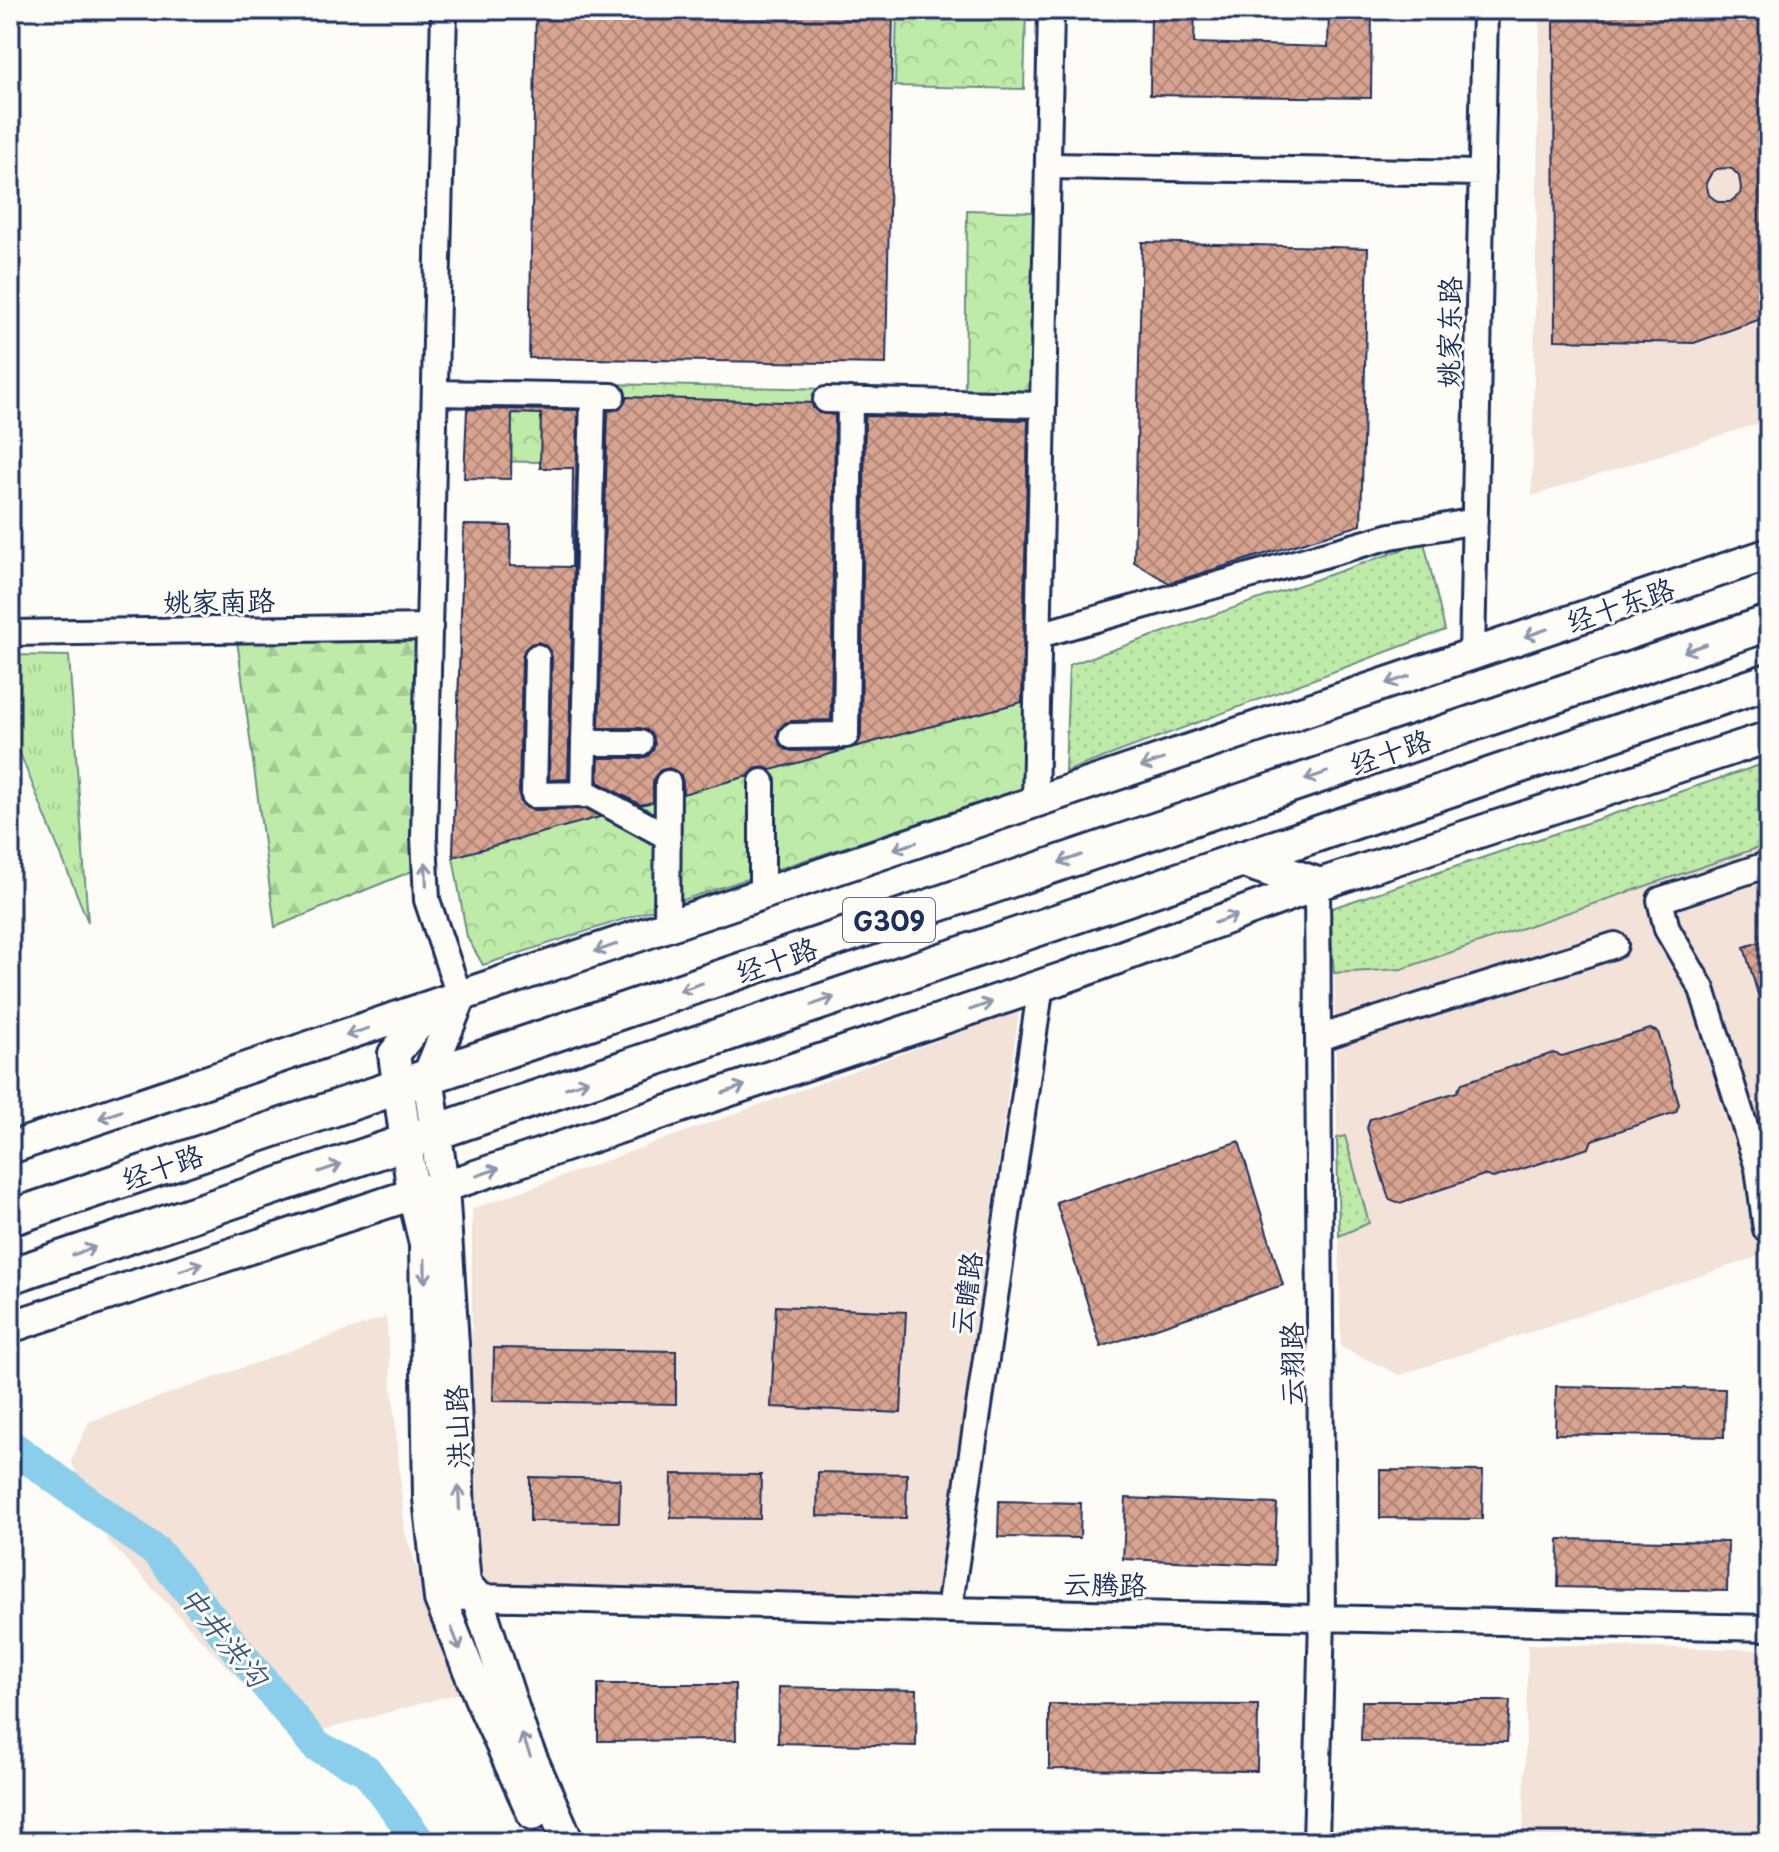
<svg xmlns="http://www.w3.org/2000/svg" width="1779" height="1852" font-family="'Playpen Sans','LXGW WenKai TC',sans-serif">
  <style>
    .built { fill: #f2e2d8 }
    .grass { fill: url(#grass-tufts); stroke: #6d8d84; stroke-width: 2 }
    .forest { fill: url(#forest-firs); stroke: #6d8d84; stroke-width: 2 }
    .park { fill: url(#park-crowns); stroke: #6d8d84; stroke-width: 2 }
    .garden { fill: url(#garden-dots); stroke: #6d8d84; stroke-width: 2 }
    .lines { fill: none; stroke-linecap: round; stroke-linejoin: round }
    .river { stroke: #8aceeb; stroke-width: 32 }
    .building { fill: url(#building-cross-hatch); stroke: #1b2f5e; stroke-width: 2; fill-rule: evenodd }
    .minor-casing { stroke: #1b2f5e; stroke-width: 30 }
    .major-casing { stroke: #1b2f5e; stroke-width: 36 }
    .highway-casing { stroke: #1b2f5e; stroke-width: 40 }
    .minor { stroke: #fdfcf7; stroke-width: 24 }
    .major { stroke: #fdfcf7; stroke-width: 30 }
    .highway { stroke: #fdfcf7; stroke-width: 34 }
    .oneway { stroke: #8c96aa }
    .labels { text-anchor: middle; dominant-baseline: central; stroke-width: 6; stroke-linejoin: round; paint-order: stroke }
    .shield { fill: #fdfcf7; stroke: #5f6c8c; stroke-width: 2 }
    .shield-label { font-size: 26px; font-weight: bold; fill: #1b2f5e }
    .street-label { font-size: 28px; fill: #1b2f5e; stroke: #fdfcf7 }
    .water-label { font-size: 30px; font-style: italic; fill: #375781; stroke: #fdfcf7 }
  </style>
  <defs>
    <pattern id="grass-tufts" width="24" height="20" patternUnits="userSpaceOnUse" patternTransform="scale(2)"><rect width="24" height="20" fill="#bfeba9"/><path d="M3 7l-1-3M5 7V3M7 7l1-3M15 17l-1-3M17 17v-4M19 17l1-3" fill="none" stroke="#a4ca94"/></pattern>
    <pattern id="forest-firs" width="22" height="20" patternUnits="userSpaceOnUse" patternTransform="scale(2)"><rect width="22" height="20" fill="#bfeba9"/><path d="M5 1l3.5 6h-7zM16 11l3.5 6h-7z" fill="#a4ca94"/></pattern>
    <pattern id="park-crowns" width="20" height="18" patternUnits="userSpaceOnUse" patternTransform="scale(2)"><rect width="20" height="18" fill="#bfeba9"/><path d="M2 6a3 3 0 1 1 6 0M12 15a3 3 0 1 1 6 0" fill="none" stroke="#a4ca94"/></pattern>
    <pattern id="garden-dots" width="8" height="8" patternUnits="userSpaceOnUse" patternTransform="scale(2)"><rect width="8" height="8" fill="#bfeba9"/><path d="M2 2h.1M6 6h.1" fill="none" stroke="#a4ca94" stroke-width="1.8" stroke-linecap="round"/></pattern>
    <pattern id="building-cross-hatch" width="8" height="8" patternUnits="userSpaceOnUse" patternTransform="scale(2)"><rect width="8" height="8" fill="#d9a48f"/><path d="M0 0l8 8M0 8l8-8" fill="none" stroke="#af8678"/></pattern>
  </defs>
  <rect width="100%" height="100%" fill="#fdfcf7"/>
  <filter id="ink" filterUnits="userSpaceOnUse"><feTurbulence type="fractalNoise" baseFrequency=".0125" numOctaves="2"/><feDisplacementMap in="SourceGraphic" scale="16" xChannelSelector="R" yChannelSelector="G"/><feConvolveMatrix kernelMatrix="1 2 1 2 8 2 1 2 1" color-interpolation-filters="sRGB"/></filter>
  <g filter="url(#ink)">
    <!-- built -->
    <path class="built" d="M1540,10H1769V420L1532,496Z
      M1769,844V1253L1400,1375L1341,1347L1334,973L1402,969Z
      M1019,1011L939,1601L471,1582L472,1209Z
      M386,1317L405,1533L460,1693L294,1738L108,1541L71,1461L89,1422Z
      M1528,1644L1769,1650V1842H1523Z"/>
    <!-- grass -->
    <path class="grass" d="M10,655L69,656L88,922L19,751L10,743Z"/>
    <!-- forest -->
    <path class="forest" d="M418,639L417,869L275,927L237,640Z"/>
    <!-- park -->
    <path class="park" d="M897,10H1026L1024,89L895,86Z
      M967,210L1035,212L1026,788L483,965L467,937L453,857L464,525L511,526L509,655L587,658L593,463L479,461L482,381L965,392Z"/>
    <!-- garden -->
    <path class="garden" d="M1424,542L1445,630L1065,772L1069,665Z
      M1769,762V844L1402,969L1334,973L1329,909Z
      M1345,1136L1369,1223L1339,1236L1337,1138Z"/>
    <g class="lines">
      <!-- river -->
      <path class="river" d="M10,1445L158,1553L316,1746L366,1770L420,1842"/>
    </g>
    <!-- building -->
    <path class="building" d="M536,10H893L886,364L529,358Z
      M1151,10H1195L1194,43L1328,47L1329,10H1372L1371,98L1150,95Z
      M1554,10H1769V316L1694,343L1555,340ZM1727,168L1732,169L1739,176L1741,188L1740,194L1730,202H1718L1709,195L1706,183L1712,172L1717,169Z
      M1142,242L1368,248L1361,525L1169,583L1134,562Z
      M627,397L812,403L813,408L819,413L835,415L831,720L792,721L785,723L779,729L777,737L780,744L785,749L792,751L845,750L771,770L763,767L755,769L748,776L683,794V783L681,775L676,771L669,768L661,770L656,775L653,782V802L641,805L598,782L599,758H641L648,756L653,750L655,744L653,736L647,730L640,728H599L608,411L620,409L624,404Z
      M467,409L578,410L568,779L549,780L552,657L550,651L545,645L538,642L531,644L525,649L522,657L519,795L521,803L527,808L534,810L586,809L600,817L453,857L464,525L511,526L510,566L572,567L573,468H540L541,414L512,413L511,479L464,478Z
      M865,416L1028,420L1022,702L854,747L859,742L861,735Z
      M1769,939V1018H1765L1744,947Z
      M1650,1029L1658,1032L1679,1104L1676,1112L1592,1140L1589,1148L1493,1178L1484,1175L1400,1203L1389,1199L1367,1128L1370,1119L1457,1092L1462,1083L1553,1053L1562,1056Z
      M1239,1141L1283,1285L1101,1347L1056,1202Z
      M776,1306L906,1312L901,1413L771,1407Z
      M494,1348L676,1351V1404L493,1401Z
      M1556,1386L1725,1389L1724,1437L1555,1434Z
      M1380,1470L1483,1471L1482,1519L1380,1518Z
      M818,1472L907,1474L906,1518L817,1516Z
      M672,1474L761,1475L760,1519L671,1518Z
      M530,1477L620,1479L619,1522L530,1521Z
      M1126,1498L1277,1504L1274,1565L1123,1559Z
      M999,1501L1081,1503L1080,1538L998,1537Z
      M1559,1539L1728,1542L1727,1591L1558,1587Z
      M598,1684H735L736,1740L598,1741Z
      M779,1687L917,1690L916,1746L778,1743Z
      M1362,1701H1510L1507,1742L1361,1741Z
      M1049,1704L1258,1705L1257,1771L1049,1769Z"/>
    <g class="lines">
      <defs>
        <path id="minor" d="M444,10L424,837L427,900L460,998
          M1048,166L1482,173
          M435,393L612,396
          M593,396L584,743H640
          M826,400L1043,405
          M10,633L430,627
          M1039,635L1391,536L1475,521
          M1472,655L1485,10
          M537,657L534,795L589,794L668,837
          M792,736L846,735L850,400
          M762,782V893
          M583,795L584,743
          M1035,803L1051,10
          M667,928L668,783
          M1318,1038L1615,945
          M1766,1229L1758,1168L1702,989L1667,929L1660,900L1769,864
          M440,1599L477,1597L949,1610L1769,1628
          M949,1610L1041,985
          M1316,1842L1322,1618L1317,885"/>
        <path id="major" d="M460,998L428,1076L443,1187L453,1344L459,1516L465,1584L477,1597L524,1741L568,1842
          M431,1008L394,1054L413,1194L425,1244L429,1498L440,1599L481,1700L533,1814
          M10,1148L1769,554
          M10,1327L413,1194L443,1187L1066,977L1317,885L1769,737"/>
        <path id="highway" d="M1241,859L1317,885
          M10,1218L1769,623
          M10,1276L1769,681"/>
      </defs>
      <!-- minor casing -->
      <use href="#minor" class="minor-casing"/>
      <!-- major casing -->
      <use href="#major" class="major-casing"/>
      <!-- highway casing -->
      <use href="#highway" class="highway-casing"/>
      <!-- minor -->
      <use href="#minor" class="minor"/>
      <!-- major -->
      <use href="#major" class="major"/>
      <!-- highway -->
      <use href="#highway" class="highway"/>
    </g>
    <!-- one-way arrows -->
    <defs><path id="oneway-shaft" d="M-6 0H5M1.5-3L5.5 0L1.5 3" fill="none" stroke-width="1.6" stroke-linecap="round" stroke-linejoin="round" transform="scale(2)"/></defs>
    <g class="oneway">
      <use href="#oneway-shaft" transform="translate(1536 633) rotate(161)"/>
      <use href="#oneway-shaft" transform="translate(1695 648) rotate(161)"/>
      <use href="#oneway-shaft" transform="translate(1398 680) rotate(161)"/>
      <use href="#oneway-shaft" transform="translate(1152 763) rotate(161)"/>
      <use href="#oneway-shaft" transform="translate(1316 776) rotate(161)"/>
      <use href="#oneway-shaft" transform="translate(905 846) rotate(162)"/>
      <use href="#oneway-shaft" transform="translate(1070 859) rotate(161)"/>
      <use href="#oneway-shaft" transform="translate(426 874) rotate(-92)"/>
      <use href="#oneway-shaft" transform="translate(1226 919) rotate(-20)"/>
      <use href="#oneway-shaft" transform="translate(606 948) rotate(161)"/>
      <use href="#oneway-shaft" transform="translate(691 987) rotate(161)"/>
      <use href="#oneway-shaft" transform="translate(823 1001) rotate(-19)"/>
      <use href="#oneway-shaft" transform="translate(981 1006) rotate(-19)"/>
      <use href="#oneway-shaft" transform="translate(357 1032) rotate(162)"/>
      <use href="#oneway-shaft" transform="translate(577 1084) rotate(-19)"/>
      <use href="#oneway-shaft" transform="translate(734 1089) rotate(-19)"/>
      <use href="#oneway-shaft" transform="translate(110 1115) rotate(161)"/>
      <use href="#oneway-shaft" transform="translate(330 1168) rotate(-19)"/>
      <use href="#oneway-shaft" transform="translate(488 1172) rotate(-19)"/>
      <use href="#oneway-shaft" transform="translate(84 1251) rotate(-19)"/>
      <use href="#oneway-shaft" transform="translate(191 1267) rotate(-18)"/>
      <use href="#oneway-shaft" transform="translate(425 1271) rotate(89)"/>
      <use href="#oneway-shaft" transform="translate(459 1498) rotate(-92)"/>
      <use href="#oneway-shaft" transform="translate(456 1639) rotate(68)"/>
      <use href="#oneway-shaft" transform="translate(526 1745) rotate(-111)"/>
    </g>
  </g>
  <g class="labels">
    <!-- shield labels -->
    <rect class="shield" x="843" y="898" width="92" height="44" rx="6"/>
    <g class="shield-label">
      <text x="889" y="920">G309</text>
    </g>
    <!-- street labels -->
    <g class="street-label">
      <text transform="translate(1448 332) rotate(-89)">姚家东路</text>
      <text transform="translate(219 600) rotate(-1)">姚家南路</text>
      <text transform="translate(1620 604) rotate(-19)">经十东路</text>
      <text transform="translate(1390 751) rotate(-19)">经十路</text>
      <text transform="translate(776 959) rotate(-19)">经十路</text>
      <text transform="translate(162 1166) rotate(-19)">经十路</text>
      <text transform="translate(965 1293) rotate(-82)">云瞻路</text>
      <text transform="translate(1290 1364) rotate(-90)">云翔路</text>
      <text transform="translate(456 1427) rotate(-92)">洪山路</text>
      <text transform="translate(1105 1583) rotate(1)">云腾路</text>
    </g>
    <!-- water labels -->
    <g class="water-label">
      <text transform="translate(225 1635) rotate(51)">中井洪沟</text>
    </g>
  </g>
  <!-- margin -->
  <rect width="1779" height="1852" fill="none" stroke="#fdfcf7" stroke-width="40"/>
  <rect x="20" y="20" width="1739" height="1812" fill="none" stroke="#1b2f5e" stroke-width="3" filter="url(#ink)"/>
</svg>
